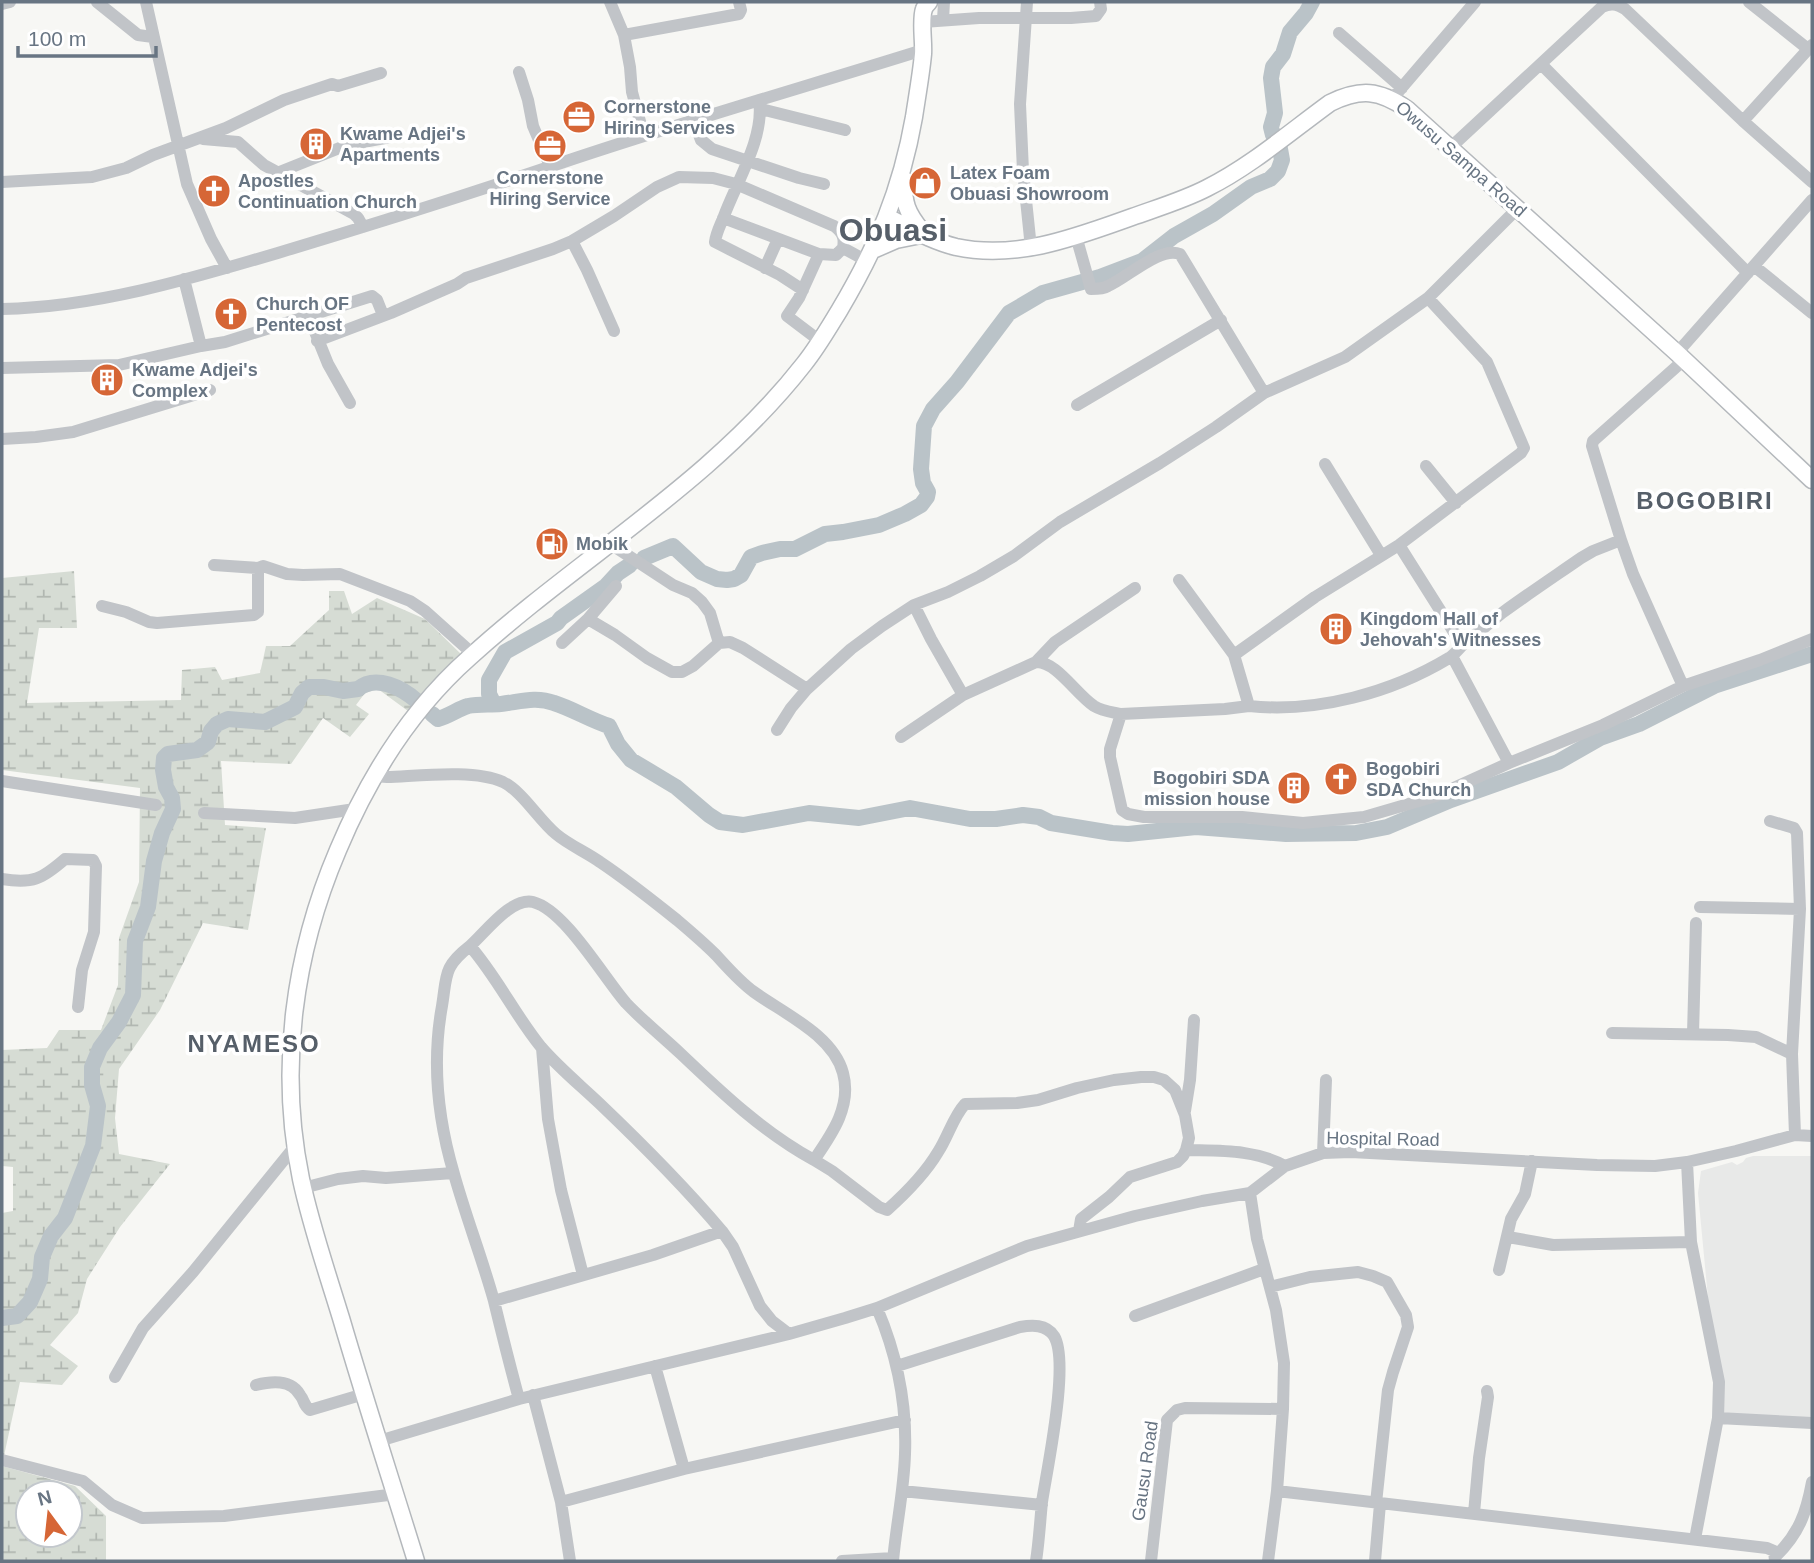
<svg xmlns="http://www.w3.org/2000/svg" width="1814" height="1563" font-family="Arial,sans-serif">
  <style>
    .built { fill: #e8e9e8 }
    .wetland { fill: url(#wetland-marsh); fill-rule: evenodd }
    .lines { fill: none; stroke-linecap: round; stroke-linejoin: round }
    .river { stroke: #bac3c8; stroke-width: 16 }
    .major-casing { stroke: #b4b8bc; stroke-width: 19 }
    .minor { stroke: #c1c4c8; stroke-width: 12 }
    .major { stroke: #fff; stroke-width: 16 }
    .labels { text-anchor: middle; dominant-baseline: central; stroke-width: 7; stroke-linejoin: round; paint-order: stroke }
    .poi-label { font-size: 18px; font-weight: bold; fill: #687583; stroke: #fff; text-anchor: start }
    .street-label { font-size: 18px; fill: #687583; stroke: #fff }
    .district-label { font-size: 24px; font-weight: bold; letter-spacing: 2px; fill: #565f69; stroke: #fff }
    .town-label { font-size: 32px; font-weight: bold; fill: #565f69; stroke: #fff }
  </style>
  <defs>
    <pattern id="wetland-marsh" width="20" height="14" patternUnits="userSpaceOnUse" patternTransform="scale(1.75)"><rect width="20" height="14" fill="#d6dcd4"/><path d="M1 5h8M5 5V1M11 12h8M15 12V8" fill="none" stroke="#b1b7b1"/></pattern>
  </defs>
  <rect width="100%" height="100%" fill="#f7f7f4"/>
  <!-- built -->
  <path class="built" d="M1753,1156H1812V1421L1723,1416L1709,1308L1698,1193L1701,1171L1732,1162L1737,1165L1743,1162L1746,1158Z"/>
  <!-- wetland -->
  <path class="wetland" d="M74,571L77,628H39L27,703L181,700L182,670L215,667L222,680L260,673L266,646H290L329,610V591H344L352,614L377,598L425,619L462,655L408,711L378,689L365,693L356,705L369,714L350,737L323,718L291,764L221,761L225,825L266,828L248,930L203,923L160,1010L119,1069L115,1118L119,1154L170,1164L120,1227L87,1279L78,1313L50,1345L78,1366L62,1385L20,1382L2,1465V1213L13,1211V1167L2,1166V1050L47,1048L59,1030H101L118,985L119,938L139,882L140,788L2,770V578Z
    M2,1466L75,1486L106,1516V1561H2ZM28,1493H70V1535H28Z"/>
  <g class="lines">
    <!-- river -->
    <path class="river" d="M1273,135L1271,127L1275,113L1271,78L1273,67L1283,54L1290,32L1306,13L1312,2
      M644,558L673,546L701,572L717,579L727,580L734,579L741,575L751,557L762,553L780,549H795L825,534L843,532L879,525L905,514L921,505L927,497L928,492L923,483L921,469L924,426L933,409L957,382L1009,313L1043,293L1100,277L1142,261L1174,236L1213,214L1251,187L1270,179L1278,171L1282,160L1280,149
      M494,704L489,694V680L505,652L557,623L561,618L606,586L618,573L630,565
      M432,714L438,719C449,716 458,709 468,706C479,704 490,705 501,704C519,702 536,696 554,703C573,709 590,720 609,726L618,744L631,760L676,787L709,815L720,822L743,825L809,813L859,818L910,808L970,819H996L1023,815L1039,817L1051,823L1112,833L1128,834L1196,827L1286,834L1356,833L1387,827L1451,800L1558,762L1600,738L1639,724L1714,686L1812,654
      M2,1318L17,1316L30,1302L40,1279L42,1257L51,1236L65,1218L93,1146L98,1106L92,1085V1067L100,1048L119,1022L133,995L135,941L148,907L154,861L162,833L173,809L172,798L166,787L163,770L164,758L168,754L197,750L208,742L211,731L217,724L228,719L265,722L295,707L302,693L309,687H324L343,691L358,689C376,674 402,688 417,701"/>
    <defs>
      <path id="major" d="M903,178C904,203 906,212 922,231
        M887,217C910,228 931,241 956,247C1017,260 1076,237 1132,217C1157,208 1184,200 1207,188C1251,166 1290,132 1330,103C1361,88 1379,90 1407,109L1677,353L1812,480
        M873,250L896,240L921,235
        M416,1561C391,1480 365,1400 341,1318C327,1272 311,1226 301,1179C278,1068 294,953 338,850C369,776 410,710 470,657C580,557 712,482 804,364C817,348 828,329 839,311C877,247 901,191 914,117C917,97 921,75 923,54C924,42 920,20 924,9C925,6 927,4 929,2"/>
    </defs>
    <!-- major casing -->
    <use href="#major" class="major-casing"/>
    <!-- minor -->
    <path class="minor" d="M97,2L138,35L153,37
      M146,2L187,184L211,239L227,268
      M610,2L624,35L630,67L632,92L644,136
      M1027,2L1020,104L1023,171L1031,248
      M1749,2L1808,49
      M2,4L10,2
      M943,20L944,2
      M923,22L979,18H1071L1096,16L1101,9L1100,2
      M1339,33L1402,88
      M624,35L739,14L741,10L739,2
      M1542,65L1748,273
      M519,72L528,100L533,126L550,166
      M1392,99L1475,2
      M759,100C765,137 737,181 724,216C721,224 716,233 715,242L780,275L803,290
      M761,109L845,130
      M693,119L701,140L712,149L799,178L824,184
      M1743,121L1812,45
      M203,139L238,142L264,165L354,214L358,218L363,227
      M1450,148L1602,7C1611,3 1616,4 1625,9L1743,121L1812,182
      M277,173L347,145L390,137
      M2,182L92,177L126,168L153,155L226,128L284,100L332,84L338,86L381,73
      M723,218L819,254L836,255L843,248
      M1076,236L1091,289C1097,289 1103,289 1108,286C1127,278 1160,246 1180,254L1264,393
      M572,241L587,270L614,331
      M819,254L799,298L787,316L820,341
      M1754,266L1812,313
      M765,268L778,239
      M184,279L201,346
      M1428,298L1487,362L1524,448L1521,453L1399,545L1315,597L1234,655L1249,706C1317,713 1391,693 1449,658C1455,654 1459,648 1465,643C1477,633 1490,623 1502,613C1528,594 1555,576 1581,558L1593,551L1621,540L1633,574L1683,686
      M2,309C97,307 190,279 281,252C371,225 460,197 549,167C672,125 798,89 923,50
      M309,317L328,364L350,403
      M317,341L391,313L457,284L466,278L553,249L572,241L614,216L657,187L679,177L713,178L736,184L834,226C842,232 845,237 843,248L867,261
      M1677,353L1812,200
      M2,368L119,365L201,346L225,342L372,296L377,300L383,315
      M1077,405L1221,320
      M2,439L36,437L73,432L210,390
      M1325,464L1381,555
      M1426,466L1456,503
      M1621,540L1592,446L1593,441L1684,360
      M609,543L673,585L692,593L702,602L710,613L719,643
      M1399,545L1462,645
      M214,565L258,568L263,566L287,574L303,575L340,574L366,584L410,601L425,611L473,654
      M1179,580L1234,655
      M914,605L931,639L963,695
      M102,606L126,612L149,622L157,623L254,615L258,612V568
      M588,619L615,635L647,658L672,672H682L693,666L719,643L730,642L743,648L807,689
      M562,643L588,619L616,586
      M1452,656L1509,763
      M1036,662L1055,642L1135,588
      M1249,706L1225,709L1121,714L1110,749V757L1122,810L1128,814L1144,817H1242L1303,823L1364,817L1436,796L1509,763L1603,725L1683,686L1760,660L1812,639
      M777,730L791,708L807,689L851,649L882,626L914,605L948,592L980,576L1014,556L1060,522L1160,463L1216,427L1264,393L1345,357L1428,298L1518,208
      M901,737L963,695L1036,662C1056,661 1076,694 1094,706C1102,711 1112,712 1121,714
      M374,776L387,777C418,776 474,769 503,782C523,792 538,819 556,834C569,845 586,852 600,862C627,880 652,900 677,920C690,931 704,943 716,955C728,968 740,982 754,992C783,1013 833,1035 843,1073C852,1106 832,1134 814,1160C763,1132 722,1093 681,1054C663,1037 643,1021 626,1003C604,978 565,910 533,902C511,897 485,933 470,946
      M2,781L156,805
      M204,813L295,818L355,809
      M1770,821L1794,828L1797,833L1800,909L1792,1054L1795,1135
      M2,879C33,884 42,879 65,859L93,860L96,866L94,932L82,970L78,1007
      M1700,907L1800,909
      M1612,1033L1728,1035L1756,1037L1792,1054
      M1693,1034L1696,923
      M542,1048L548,1119L561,1190L583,1275
      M1185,1111L1190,1080L1194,1020
      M1186,1150C1220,1151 1254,1149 1285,1166
      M1323,1153L1326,1080
      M814,1160L832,1171L879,1207L887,1210C906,1193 925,1174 938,1152C948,1137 953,1117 965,1104L1017,1103L1038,1100L1077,1088L1114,1080L1141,1077H1154L1164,1080L1175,1090L1185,1115L1189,1138L1186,1150L1183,1156L1177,1162L1130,1177L1109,1197L1081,1219L1079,1231
      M1687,1162L1691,1242L1719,1382L1718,1418L1695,1539
      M303,1188L338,1179L363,1176L386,1178L453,1173
      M1250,1193L1285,1166L1323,1153L1351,1152L1597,1165L1655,1166L1687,1162L1736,1151L1795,1135L1812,1136
      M1250,1193L1257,1239L1276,1310L1284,1363L1283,1409L1277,1491L1268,1561
      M1508,1237L1553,1245L1691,1242
      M1499,1270L1511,1219L1525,1194L1532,1161
      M1270,1287L1310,1277L1358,1272L1373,1276L1387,1282L1406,1315L1408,1327L1393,1372L1388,1390L1376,1503
      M494,1301L653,1255L722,1231L733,1247L760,1306L772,1321L789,1334
      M877,1308C897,1355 907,1403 905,1454C904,1490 896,1526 893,1561
      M1135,1316L1264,1269
      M655,1366L684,1469
      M897,1366L1020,1327C1032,1325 1046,1324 1054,1336C1070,1362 1047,1469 1042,1502C1040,1522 1039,1542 1036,1561
      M115,1377L143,1328L193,1272L296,1145
      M256,1385C272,1381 291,1379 300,1395C305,1401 303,1405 310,1410L364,1394
      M533,1395L561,1502L570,1561
      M519,1399C510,1366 502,1334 494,1301C482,1258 466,1217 454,1174C438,1120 432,1061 442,1006C447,975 443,967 470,946C497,977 515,1015 541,1047C558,1067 580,1085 599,1103C642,1144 684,1186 722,1231
      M1718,1418L1812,1423
      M379,1441L519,1399L789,1334L845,1318L877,1308L1027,1246L1135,1216L1202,1201L1250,1193
      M2,1460L83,1481L112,1505L142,1518L224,1516L396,1494
      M902,1491L1042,1505
      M1277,1491L1767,1548L1774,1551L1775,1561
      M561,1502L684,1469L905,1420
      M1474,1513L1479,1458L1488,1397L1487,1391
      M1776,1556C1799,1533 1806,1514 1812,1482
      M842,1561L893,1558
      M1151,1561L1167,1420L1177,1410L1185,1408L1283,1409
      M1375,1561L1380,1504"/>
    <!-- major -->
    <use href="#major" class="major"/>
  </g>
  <!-- icons -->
  <defs>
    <symbol id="office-disc" viewBox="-11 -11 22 22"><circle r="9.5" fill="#d66636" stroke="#fff"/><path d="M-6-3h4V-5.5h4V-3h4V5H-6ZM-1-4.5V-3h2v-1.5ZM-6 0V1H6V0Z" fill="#fff"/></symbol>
    <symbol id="building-disc" viewBox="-11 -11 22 22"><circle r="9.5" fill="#d66636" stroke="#fff"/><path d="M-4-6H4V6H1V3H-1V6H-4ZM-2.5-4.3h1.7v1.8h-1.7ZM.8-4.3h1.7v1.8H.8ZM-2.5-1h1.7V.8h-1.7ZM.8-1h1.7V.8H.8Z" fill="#fff"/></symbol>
    <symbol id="shop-disc" viewBox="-11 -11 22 22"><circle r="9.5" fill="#d66636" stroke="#fff"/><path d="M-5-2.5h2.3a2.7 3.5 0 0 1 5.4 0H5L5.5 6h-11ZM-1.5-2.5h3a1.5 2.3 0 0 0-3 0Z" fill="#fff"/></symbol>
    <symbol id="church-disc" viewBox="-11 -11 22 22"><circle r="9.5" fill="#d66636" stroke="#fff"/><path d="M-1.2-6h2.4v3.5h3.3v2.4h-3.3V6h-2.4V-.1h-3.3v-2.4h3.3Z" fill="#fff"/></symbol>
    <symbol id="fuel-disc" viewBox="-11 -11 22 22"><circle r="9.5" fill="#d66636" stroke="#fff"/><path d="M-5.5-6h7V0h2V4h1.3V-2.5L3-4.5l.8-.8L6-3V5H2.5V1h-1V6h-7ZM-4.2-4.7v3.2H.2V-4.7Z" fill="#fff"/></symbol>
  </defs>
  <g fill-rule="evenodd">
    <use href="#office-disc" x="560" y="98" width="38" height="38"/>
    <use href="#building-disc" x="297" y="125" width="38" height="38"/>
    <use href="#office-disc" x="531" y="127" width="38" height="38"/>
    <use href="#shop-disc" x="906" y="164" width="38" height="38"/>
    <use href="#church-disc" x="195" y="172" width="38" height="38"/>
    <use href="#church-disc" x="212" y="295" width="38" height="38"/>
    <use href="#building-disc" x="88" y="361" width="38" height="38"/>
    <use href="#fuel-disc" x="533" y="525" width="38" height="38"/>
    <use href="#building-disc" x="1317" y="610" width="38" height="38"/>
    <use href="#church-disc" x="1322" y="760" width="38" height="38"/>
    <use href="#building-disc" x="1275" y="769" width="38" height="38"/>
  </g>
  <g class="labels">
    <!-- poi labels -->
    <g class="poi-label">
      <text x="604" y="107">Cornerstone<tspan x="604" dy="21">Hiring Services</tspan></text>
      <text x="340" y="134">Kwame Adjei's<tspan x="340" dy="21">Apartments</tspan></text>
      <text x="950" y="173">Latex Foam<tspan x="950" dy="21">Obuasi Showroom</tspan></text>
      <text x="550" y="178" text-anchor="middle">Cornerstone<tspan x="550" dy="21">Hiring Service</tspan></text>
      <text x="238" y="181">Apostles<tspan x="238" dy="21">Continuation Church</tspan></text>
      <text x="256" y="304">Church OF<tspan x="256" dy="21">Pentecost</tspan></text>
      <text x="132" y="370">Kwame Adjei's<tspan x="132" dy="21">Complex</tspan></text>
      <text x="576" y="544">Mobik</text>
      <text x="1360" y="619">Kingdom Hall of<tspan x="1360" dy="21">Jehovah's Witnesses</tspan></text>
      <text x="1366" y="769">Bogobiri<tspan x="1366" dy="21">SDA Church</tspan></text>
      <text x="1270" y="778" text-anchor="end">Bogobiri SDA<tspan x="1270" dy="21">mission house</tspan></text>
    </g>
    <!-- street labels -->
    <g class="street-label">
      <text transform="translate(1461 159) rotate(41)">Owusu Sampa Road</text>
      <text transform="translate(1383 1139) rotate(1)">Hospital Road</text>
      <text transform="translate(1145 1471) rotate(-82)">Gausu Road</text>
    </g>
    <!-- district labels -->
    <g class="district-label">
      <text x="1705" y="500">BOGOBIRI</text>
      <text x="254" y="1043">NYAMESO</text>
    </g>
    <!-- town labels -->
    <g class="town-label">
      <text x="893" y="230">Obuasi</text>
    </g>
  </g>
  <!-- border -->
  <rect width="1814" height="1563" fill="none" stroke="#687583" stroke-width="7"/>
  <!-- north arrow -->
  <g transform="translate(49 1514) rotate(345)"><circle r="33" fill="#ffffff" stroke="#c3c8cd" stroke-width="2"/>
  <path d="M0-5L12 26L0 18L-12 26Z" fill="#d66636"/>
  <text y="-10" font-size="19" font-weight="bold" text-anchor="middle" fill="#687583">N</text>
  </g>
  <!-- scale -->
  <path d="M18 46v10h138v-10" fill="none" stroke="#687583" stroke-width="3.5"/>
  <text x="28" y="46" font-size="21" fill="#687583" stroke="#ffffff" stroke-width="5" paint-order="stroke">100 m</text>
</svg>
